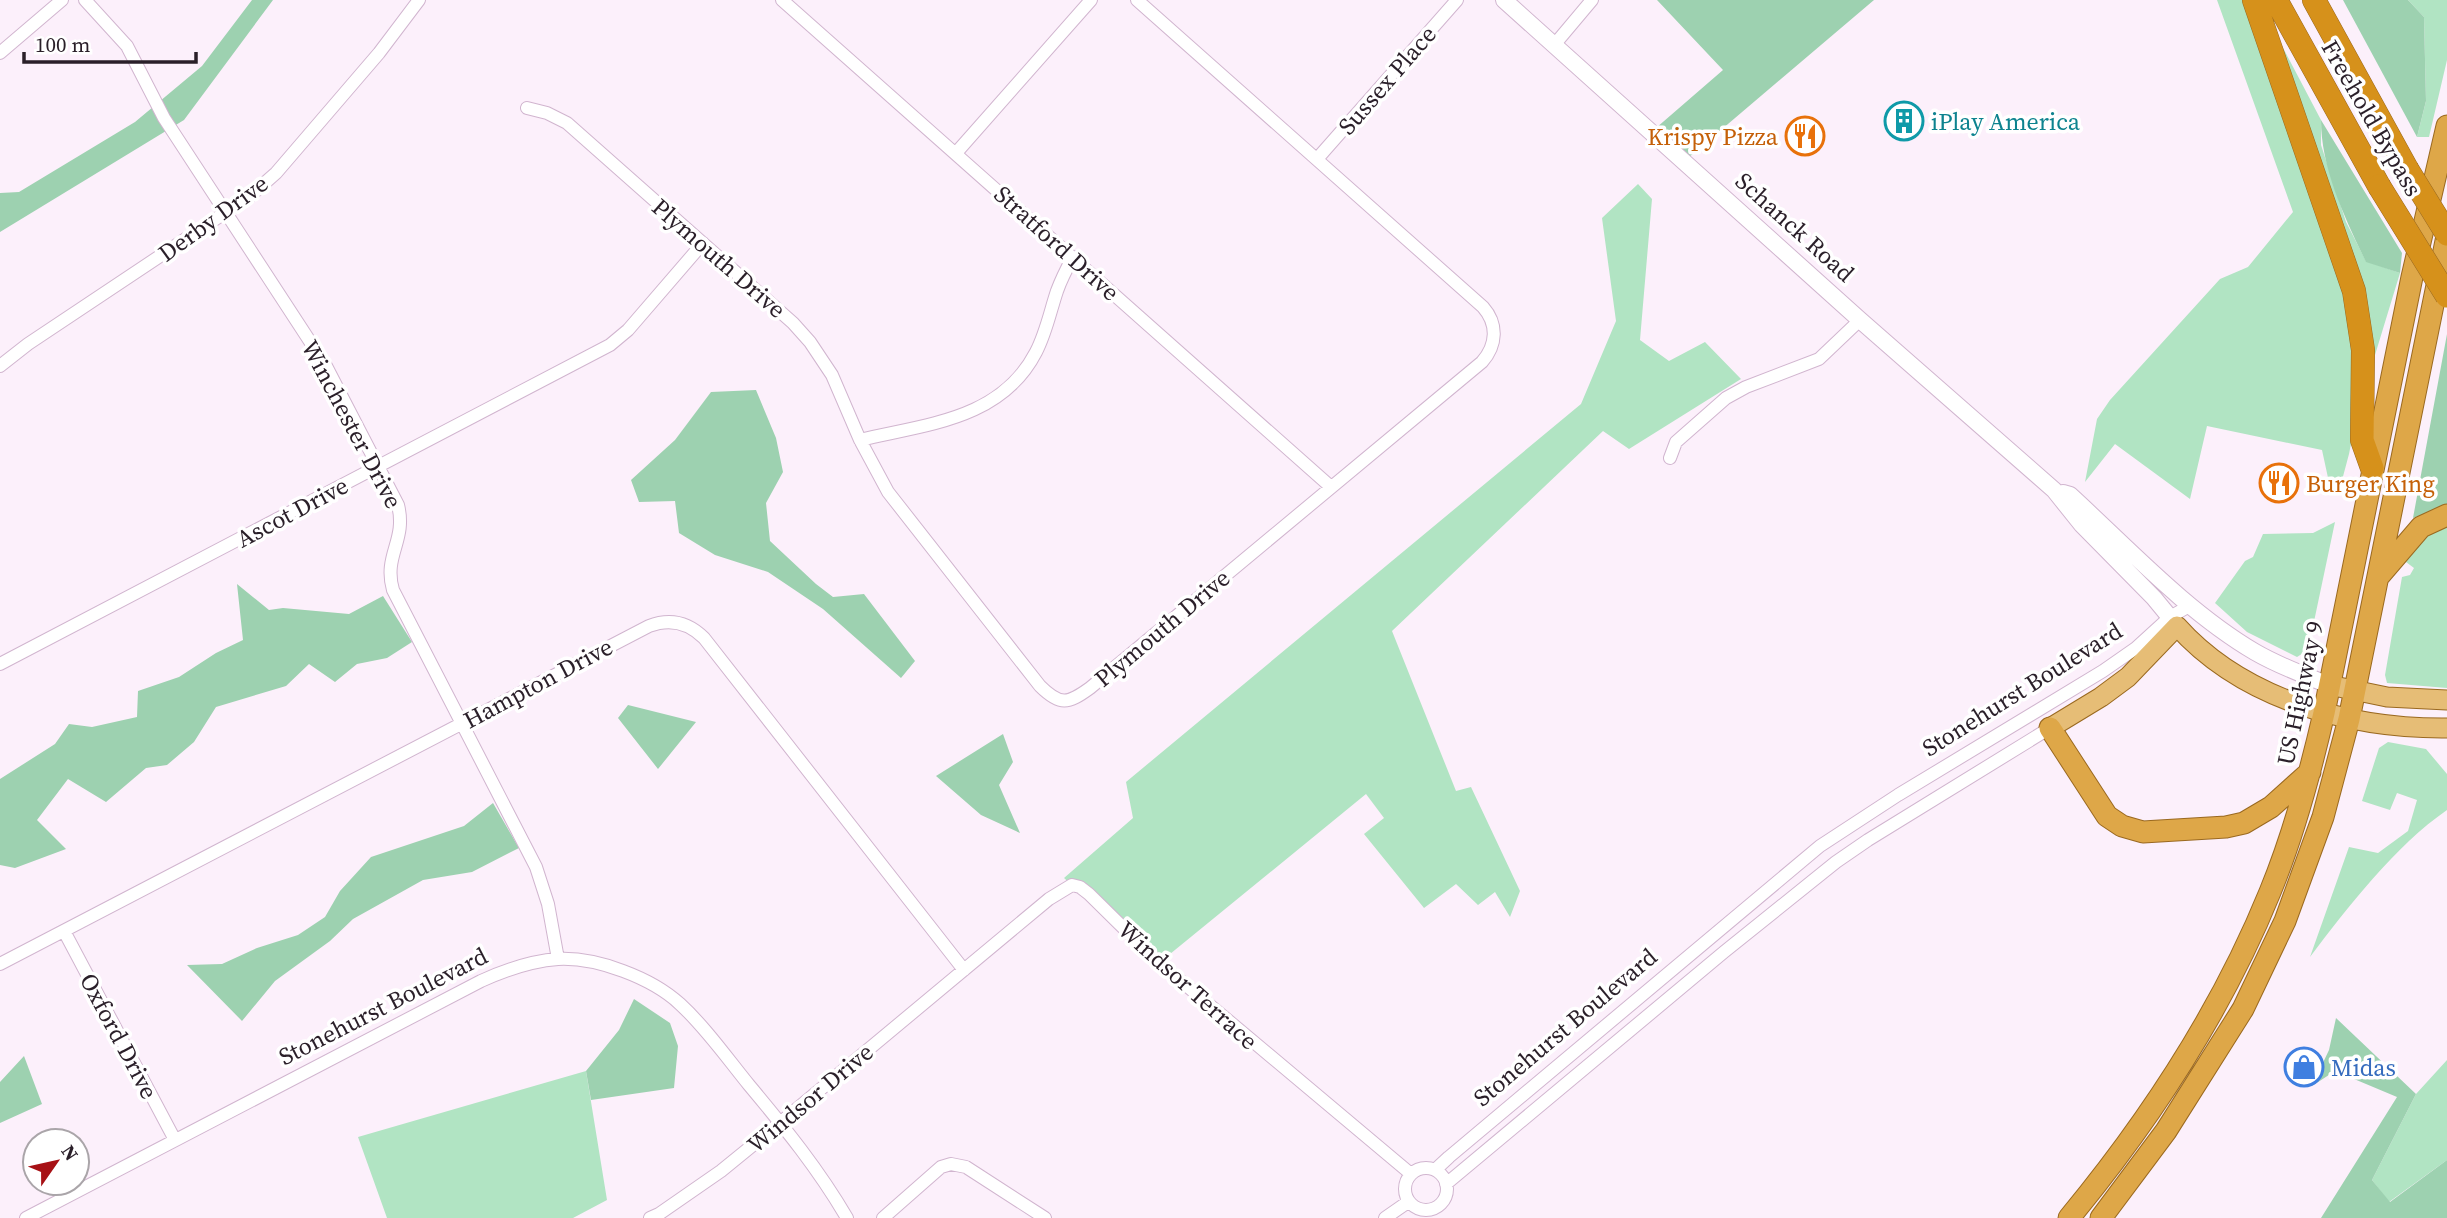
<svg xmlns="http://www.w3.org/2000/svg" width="2447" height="1218" font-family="'Source Serif 4',serif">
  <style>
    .green { fill: #b1e4c3 }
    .forest { fill: #9dd1b0 }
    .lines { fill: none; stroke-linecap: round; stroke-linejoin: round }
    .minor-casing { stroke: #d1b5cf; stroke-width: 14 }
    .tertiary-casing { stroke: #d1b5cf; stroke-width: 18 }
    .primary-casing { stroke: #9a6920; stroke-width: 21 }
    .trunk-casing { stroke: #9a6920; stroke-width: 23 }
    .motorway-casing { stroke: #9a6920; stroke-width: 24 }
    .minor { stroke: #fff; stroke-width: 12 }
    .tertiary { stroke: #fff; stroke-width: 16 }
    .primary { stroke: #e6bd76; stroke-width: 19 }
    .trunk { stroke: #dea748; stroke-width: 21 }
    .motorway { stroke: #d6911b; stroke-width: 23 }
    .motorway-bridge-casing { stroke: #9a6920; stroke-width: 24; stroke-linecap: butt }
    .motorway-bridge { stroke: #d6911b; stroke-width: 23 }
    .labels { text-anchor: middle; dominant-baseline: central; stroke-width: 7; stroke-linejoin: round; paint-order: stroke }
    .street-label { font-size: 24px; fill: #2a1f29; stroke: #fff }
    .culture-label { font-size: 24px; fill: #0d838f; stroke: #fff; text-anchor: start }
    .food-label { font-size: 24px; fill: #c56008; stroke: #fff; text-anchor: end }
    .shop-label { font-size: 24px; fill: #366cbe; stroke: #fff; text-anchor: start }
  </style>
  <rect width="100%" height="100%" fill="#fcf0fb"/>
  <!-- green -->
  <path class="green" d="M2217,0H2245L2355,318L2359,403L2349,454L2341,484L2330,487L2322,450L2207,426L2190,499L2115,444L2085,482L2097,419L2110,400L2220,279L2248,267L2293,212Z
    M2408,0H2447V60L2429,137H2417L2426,101L2424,17Z
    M2281,44L2321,120V145L2346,222L2366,261L2400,273L2375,355L2349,245Z
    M1638,184L1652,199L1640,340L1669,361L1705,342L1741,379L1629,449L1603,431L1392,631L1456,791L1471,787L1520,891L1510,917L1495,892L1478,905L1456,884L1424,908L1364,834L1384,818L1366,794L1159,963L1064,878L1133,818L1126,782L1581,404L1616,321L1602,218Z
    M2447,520V688L2387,683L2385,675L2402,577L2410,575L2414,568L2406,562L2424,535Z
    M2335,522L2308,650L2297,657L2247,632L2215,603L2245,561L2253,557L2263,534L2313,533Z
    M2388,742L2426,749L2447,774V810C2396,845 2347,908 2310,957L2349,847L2378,853L2408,831L2417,800L2397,793L2390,810L2362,801L2379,748Z
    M2447,1060V1160L2389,1202L2372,1180L2416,1094Z
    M586,1071L607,1200L573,1218H387L358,1137Z"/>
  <!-- forest -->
  <path class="forest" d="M252,0H273L184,120L0,232V193L19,192L135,122L202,66Z
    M1657,0H1874L1688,158L1656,128L1723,70Z
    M2343,0H2408L2424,17L2426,101L2417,137Z
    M2321,120L2402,253L2400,273L2366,262C2345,218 2321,169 2321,120Z
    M2447,334V506L2413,518Z
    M756,390L776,438L783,472L766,503L770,541L816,584L833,597L864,594L915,661L901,678L823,609L768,572L715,555L679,533L675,501L639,502L631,480L675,440L711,392Z
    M237,584L269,610L283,608L349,614L383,596L412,642L387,658L357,664L335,682L309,664L286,686L216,707L194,742L167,765L146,768L106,802L68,779L37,820L66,849L15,868L0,865V779L55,744L69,724L92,727L137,717L138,691L179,677L216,653L243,640Z
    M628,705L696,722L658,769L618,718Z
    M1003,734L1013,762L999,785L1020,833L981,815L936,776Z
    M493,803L519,848L472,872L423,880L353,919L330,941L275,981L242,1021L187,965L222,964L257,948L298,935L325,917L340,891L371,857L464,826Z
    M634,999L670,1023L678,1046L674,1088L591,1100L586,1071L619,1030Z
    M2336,1018L2416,1094L2372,1180L2390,1202L2447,1160V1218H2321L2397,1097L2335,1071L2312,1086L2329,1050Z
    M24,1056L42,1104L0,1123V1082Z"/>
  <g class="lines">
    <defs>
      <path id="minor" d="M85,0L127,46L164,118L326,366L398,505C407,541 383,555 393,590L536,867L548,904L558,959
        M782,0L1331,487
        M1555,44L1592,0
        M0,53L62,0
        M527,108L547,113L567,123L793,323L810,342L832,375L860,440L888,492L1040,686C1060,706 1068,704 1090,688L1482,362C1497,345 1498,324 1483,307L1137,0
        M956,153L1091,0
        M1317,159L1457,0
        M0,366L28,344L250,196L276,173L379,53L419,0
        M860,440C926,424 1001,420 1036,352C1046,333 1050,312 1057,291C1061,280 1067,268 1073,257
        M1670,458L1676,442L1726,398L1746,387L1819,359L1860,320
        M0,664L610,345L628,330L703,243
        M64,931L175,1140
        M0,964L649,626C670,618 688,622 704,638L964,970
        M1405 1189a21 21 0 1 1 42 0a21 21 0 1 1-42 0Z
        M1435,1170L1449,1157L1820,846L1898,795L2103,671L2136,648L2170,617L2191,605
        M1446,1184L1724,952L1836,862L1868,840L2050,728
        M26,1218L481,981C505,970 531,961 558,959C597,957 652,978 680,1004C706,1028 727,1058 749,1085C785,1128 819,1170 847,1218
        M650,1218L659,1214L721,1171L780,1123L1049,899L1072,885L1080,887L1089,894L1156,960L1411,1174
        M883,1218L941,1167L951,1164L966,1167L1045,1218
        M1385,1218L1408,1202"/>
      <path id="tertiary" d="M1504,0L1860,320L2054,490L2082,525L2154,598L2177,626
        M2063,493L2070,495C2128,548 2187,612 2255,652C2279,666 2304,675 2329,685"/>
      <path id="primary" d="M2329,685L2387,697L2447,700
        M2050,728L2101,697L2128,677L2177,626C2243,700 2351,729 2447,728"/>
      <path id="trunk" d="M2379,576L2421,527L2447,515
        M2050,728L2107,816L2122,826L2143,832L2226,827L2244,823L2271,807L2310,772
        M2069,1218C2150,1120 2222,1010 2270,892C2294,834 2310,774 2324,713L2412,277L2447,126
        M2101,1218L2166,1131L2243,1009L2285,921L2323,817L2349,719L2447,236"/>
      <path id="motorway" d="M2254,0L2354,291L2363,350L2362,440L2372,468
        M2276,0L2379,186
        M2314,0L2407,169"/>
    </defs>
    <!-- minor casing -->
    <use href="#minor" class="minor-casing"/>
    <!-- tertiary casing -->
    <use href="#tertiary" class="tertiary-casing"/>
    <!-- primary casing -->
    <use href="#primary" class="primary-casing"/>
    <!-- trunk casing -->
    <use href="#trunk" class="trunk-casing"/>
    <!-- motorway casing -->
    <use href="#motorway" class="motorway-casing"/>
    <!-- minor -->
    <use href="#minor" class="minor"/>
    <!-- tertiary -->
    <use href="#tertiary" class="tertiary"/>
    <!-- primary -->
    <use href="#primary" class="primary"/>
    <!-- trunk -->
    <use href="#trunk" class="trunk"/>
    <!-- motorway -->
    <use href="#motorway" class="motorway"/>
    <defs>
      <path id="motorway-bridge" d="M2407,169L2447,234
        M2379,186L2447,296"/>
    </defs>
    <!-- motorway-bridge casing -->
    <use href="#motorway-bridge" class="motorway-bridge-casing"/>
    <!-- motorway-bridge -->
    <use href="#motorway-bridge" class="motorway-bridge"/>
  </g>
  <!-- icons -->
  <defs>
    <symbol id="building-ring" viewBox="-11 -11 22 22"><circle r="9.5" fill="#fff" stroke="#0f9aa8" stroke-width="1.5"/><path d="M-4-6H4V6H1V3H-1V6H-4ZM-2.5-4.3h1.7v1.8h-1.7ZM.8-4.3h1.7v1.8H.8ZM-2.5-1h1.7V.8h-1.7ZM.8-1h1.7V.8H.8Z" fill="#0f9aa8"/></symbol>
    <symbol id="restaurant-ring" viewBox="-11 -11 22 22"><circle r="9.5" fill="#fff" stroke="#e8710a" stroke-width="1.5"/><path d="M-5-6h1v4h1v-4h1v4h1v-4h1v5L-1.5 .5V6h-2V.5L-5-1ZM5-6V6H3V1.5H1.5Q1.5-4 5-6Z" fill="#e8710a"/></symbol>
    <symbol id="shop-ring" viewBox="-11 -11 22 22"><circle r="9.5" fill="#fff" stroke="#3f7fe0" stroke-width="1.5"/><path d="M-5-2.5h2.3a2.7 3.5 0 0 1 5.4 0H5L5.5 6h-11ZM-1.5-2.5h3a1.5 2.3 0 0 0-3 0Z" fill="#3f7fe0"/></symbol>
  </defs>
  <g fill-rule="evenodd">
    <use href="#building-ring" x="1882" y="99" width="44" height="44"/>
    <use href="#restaurant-ring" x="1783" y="114" width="44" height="44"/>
    <use href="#restaurant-ring" x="2257" y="461" width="44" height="44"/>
    <use href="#shop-ring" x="2282" y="1045" width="44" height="44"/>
  </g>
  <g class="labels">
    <!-- street labels -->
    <g class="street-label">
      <text transform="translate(1387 80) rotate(-49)">Sussex Place</text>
      <text transform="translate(2372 118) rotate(60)">Freehold Bypass</text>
      <text transform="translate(213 218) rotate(-36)">Derby Drive</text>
      <text transform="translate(1795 227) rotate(42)">Schanck Road</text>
      <text transform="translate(1057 243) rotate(42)">Stratford Drive</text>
      <text transform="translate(719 258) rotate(41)">Plymouth Drive</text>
      <text transform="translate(352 424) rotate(62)">Winchester Drive</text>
      <text transform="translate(292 512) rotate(-28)">Ascot Drive</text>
      <text transform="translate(1162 628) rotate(-40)">Plymouth Drive</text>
      <text transform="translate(538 683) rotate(-28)">Hampton Drive</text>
      <text transform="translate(2022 689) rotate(-32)">Stonehurst Boulevard</text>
      <text transform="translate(2300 693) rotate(-78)">US Highway 9</text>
      <text transform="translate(1188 985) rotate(42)">Windsor Terrace</text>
      <text transform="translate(383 1006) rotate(-27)">Stonehurst Boulevard</text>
      <text transform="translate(1565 1027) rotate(-40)">Stonehurst Boulevard</text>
      <text transform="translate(119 1036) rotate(62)">Oxford Drive</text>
      <text transform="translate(810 1098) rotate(-40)">Windsor Drive</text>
    </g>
    <!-- culture labels -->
    <g class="culture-label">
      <text x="1931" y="121">iPlay America</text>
    </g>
    <!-- food labels -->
    <g class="food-label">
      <text x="1778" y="136">Krispy Pizza</text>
      <text x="2306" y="483" text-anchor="start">Burger King</text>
    </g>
    <!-- shop labels -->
    <g class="shop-label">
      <text x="2331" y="1067">Midas</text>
    </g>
  </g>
  <!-- north arrow -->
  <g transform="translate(56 1162) rotate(56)"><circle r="33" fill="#ffffff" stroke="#aaa5a9" stroke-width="2"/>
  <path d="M0-5L12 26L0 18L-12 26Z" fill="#a71115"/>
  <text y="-10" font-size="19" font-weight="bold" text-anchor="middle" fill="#2a1f29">N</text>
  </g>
  <!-- scale -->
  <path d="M24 52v10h172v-10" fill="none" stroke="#2a1f29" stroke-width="3.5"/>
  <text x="35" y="52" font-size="21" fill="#2a1f29" stroke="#ffffff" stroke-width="5" paint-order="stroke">100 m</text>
</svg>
